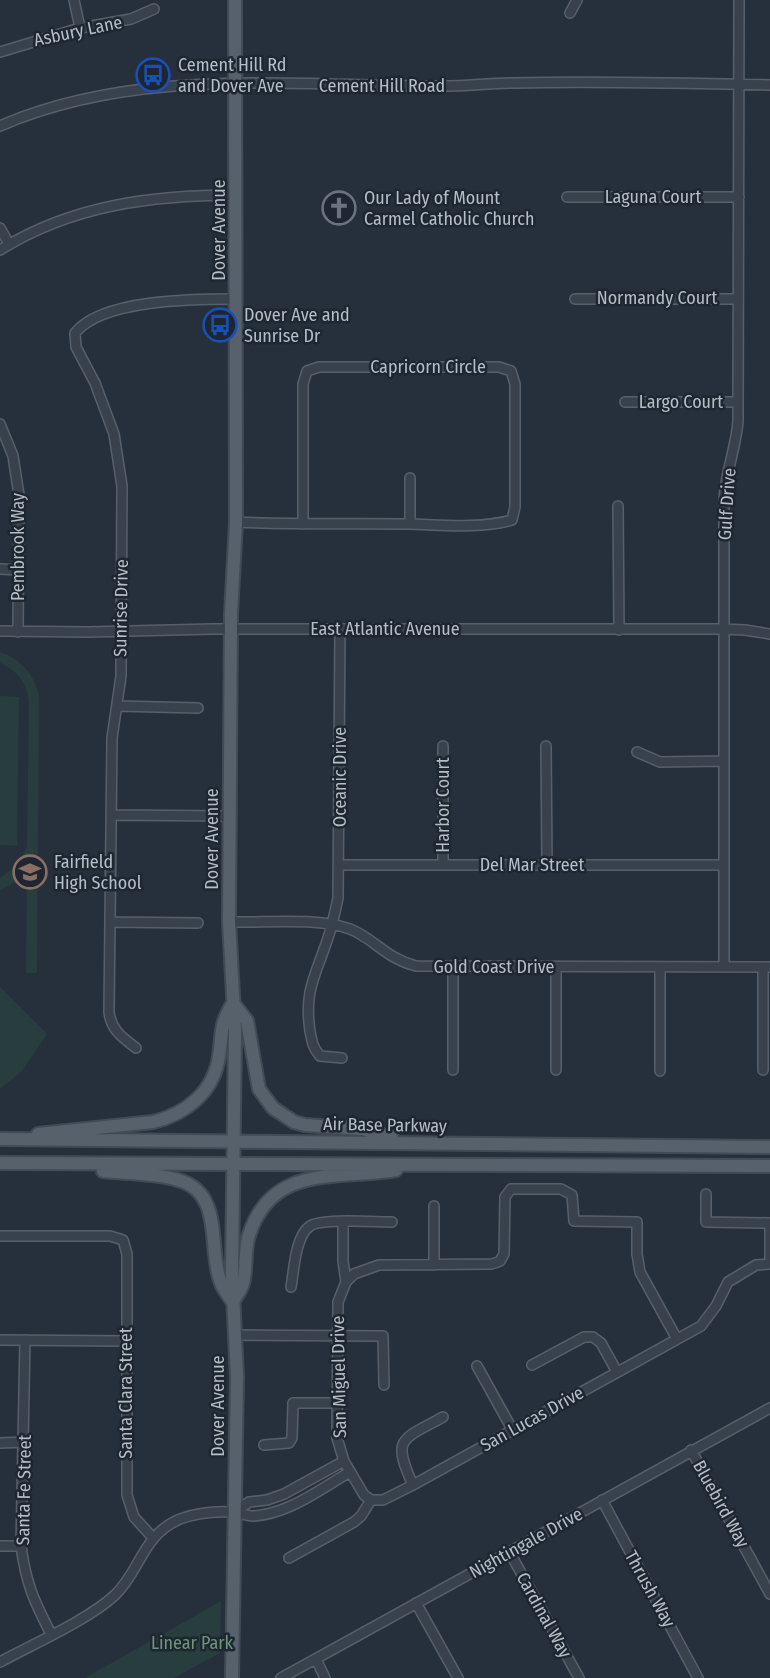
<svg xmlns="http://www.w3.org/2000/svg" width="770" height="1678" font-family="'Fira Sans Condensed',sans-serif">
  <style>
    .green { fill: #283d3e }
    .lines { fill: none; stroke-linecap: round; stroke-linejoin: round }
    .minor-casing { stroke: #57606a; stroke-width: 12 }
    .major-casing { stroke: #424b55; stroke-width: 16 }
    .minor { stroke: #39424c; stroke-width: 9 }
    .major { stroke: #57616c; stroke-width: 12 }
    .labels { text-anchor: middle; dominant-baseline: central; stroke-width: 5; stroke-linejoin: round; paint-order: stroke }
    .street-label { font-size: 18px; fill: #b5bdc7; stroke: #1e2731 }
    .poi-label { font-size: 18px; fill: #b5bdc7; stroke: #1e2731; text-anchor: start }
    .park-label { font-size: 18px; fill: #6d9775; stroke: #1e2731 }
  </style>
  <rect width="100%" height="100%" fill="#25303c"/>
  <!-- green -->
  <path class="green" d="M0,652C21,659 34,674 39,696L37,973H26L27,873L16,882L0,890V878L19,864L27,846L29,704C28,684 18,671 0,663Z
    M0,696L19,697L17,846L0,845Z
    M0,987L47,1034L22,1071L0,1089Z
    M221,1601L220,1653L174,1678H85Z"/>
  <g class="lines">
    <defs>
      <path id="minor" d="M74,0L80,28
        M570,13L577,0
        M0,52L80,28L131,19L154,9
        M0,126C136,67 290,86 435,86C462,87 488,83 515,83C600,81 685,83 770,85
        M567,197H739
        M0,228L9,244
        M0,250C72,205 153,195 236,195
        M575,299H738
        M625,402H738
        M0,424L13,456L19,495L18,632
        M410,478V524
        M618,506L619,630
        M236,522C294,525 352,523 409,524C443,525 480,529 512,520L515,507V384L511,371L499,367H319L307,371L303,384V524
        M0,569L19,570
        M340,629L338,898C335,912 332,927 327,941C315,976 304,992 310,1031C312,1042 313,1048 320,1056L342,1058
        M0,631L88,632L213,629H724L745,630L770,634
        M117,706L198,708
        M443,746V865
        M546,746L547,865
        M637,752L660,762L724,761
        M111,815L230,816
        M340,865H724
        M110,922L198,923
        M229,922C266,923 315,917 350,929C375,939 385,958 416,966L770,967
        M453,967V1070
        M724,967V501C725,473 736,449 738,421L739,0
        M763,967V1070
        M556,968V1070
        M660,968V1071
        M136,1048C122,1037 111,1030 109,1012L112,738L121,676L122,486L114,434L95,383L76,347L75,333C102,299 195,299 236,299
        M706,1194V1222L770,1223V1264
        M434,1206V1265
        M343,1222V1261L346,1282
        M0,1236H110L123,1240L127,1254V1495L134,1517L153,1538
        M291,1287C294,1271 295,1236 310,1226C321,1218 375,1222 392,1222
        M234,1335L383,1336L384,1385
        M677,1339L640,1272L637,1254V1222L574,1221L572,1195L561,1189H511L505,1197L504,1254L500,1261L492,1264L379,1265L354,1274L346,1282L338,1302L337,1438L344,1461L364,1495L371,1500H383L413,1485L701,1326L716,1306L728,1282L756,1265L770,1264
        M0,1340L126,1341
        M25,1340L21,1546C26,1584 34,1601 51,1634
        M532,1365L584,1337H593L601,1343L617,1372
        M477,1366L512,1429
        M0,1443L25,1442
        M264,1445L289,1443L292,1438L293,1403H337
        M691,1450L770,1594
        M413,1485C391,1437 402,1440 443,1417
        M602,1500L698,1678
        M235,1512L249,1502L267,1500L284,1494L344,1461
        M0,1546H21
        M510,1553L579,1678
        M289,1558L354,1522L361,1516L371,1500
        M416,1603L458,1678
        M316,1659L325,1678
        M0,1662C33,1644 88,1620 115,1595C141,1570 142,1535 180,1519C196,1513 215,1511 233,1512C240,1512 246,1516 253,1516C289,1514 320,1489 350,1472
        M281,1678L770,1408"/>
      <path id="major" d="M233,1003L247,1021L259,1089L273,1108L294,1122L305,1125L363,1129L392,1138
        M38,1134L153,1122C186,1114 214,1092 219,1056C223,1031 219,1026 233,1003
        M0,1139L770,1147
        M0,1163L770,1166
        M103,1171C128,1174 155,1173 178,1180C225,1193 207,1249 221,1283C223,1289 228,1295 232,1301
        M233,1302C236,1296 242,1289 243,1283C247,1268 244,1251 249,1235C272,1163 338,1180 396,1170
        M232,1678L237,1377L232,1274L235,1031L229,922L231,614L236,522L235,0"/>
    </defs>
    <!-- minor casing -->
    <use href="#minor" class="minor-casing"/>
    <!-- major casing -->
    <use href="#major" class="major-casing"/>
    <!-- minor -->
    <use href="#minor" class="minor"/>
    <!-- major -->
    <use href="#major" class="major"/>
  </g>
  <!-- icons -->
  <defs>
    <symbol id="bus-ring" viewBox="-11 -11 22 22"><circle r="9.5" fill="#1e2731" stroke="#1a4fb4" stroke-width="1.5"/><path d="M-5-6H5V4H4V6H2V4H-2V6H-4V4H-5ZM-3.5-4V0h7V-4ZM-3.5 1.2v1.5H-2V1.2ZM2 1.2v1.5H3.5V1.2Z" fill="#1a4fb4"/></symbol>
    <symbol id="church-ring" viewBox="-11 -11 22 22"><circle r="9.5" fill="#1e2731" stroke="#6b7280" stroke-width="1.5"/><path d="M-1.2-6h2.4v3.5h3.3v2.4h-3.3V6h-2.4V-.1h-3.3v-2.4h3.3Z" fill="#6b7280"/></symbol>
    <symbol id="school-ring" viewBox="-11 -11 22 22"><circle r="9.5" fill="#1e2731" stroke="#8d6e63" stroke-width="1.5"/><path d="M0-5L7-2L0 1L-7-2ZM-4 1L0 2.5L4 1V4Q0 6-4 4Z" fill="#8d6e63"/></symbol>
  </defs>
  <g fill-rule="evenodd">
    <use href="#bus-ring" x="134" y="56" width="38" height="38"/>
    <use href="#church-ring" x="320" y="189" width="38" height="38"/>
    <use href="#bus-ring" x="201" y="306" width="38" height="38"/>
    <use href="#school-ring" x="11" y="853" width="38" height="38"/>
  </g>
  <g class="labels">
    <!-- street labels -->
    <g class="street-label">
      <text transform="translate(78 31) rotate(-12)">Asbury Lane</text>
      <text x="382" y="86">Cement Hill Road</text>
      <text x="653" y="197">Laguna Court</text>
      <text transform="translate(219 230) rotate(-90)">Dover Avenue</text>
      <text x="657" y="298">Normandy Court</text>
      <text x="428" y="367">Capricorn Circle</text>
      <text x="681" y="402">Largo Court</text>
      <text transform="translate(727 504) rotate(-86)">Gulf Drive</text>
      <text transform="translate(18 547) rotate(-90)">Pembrook Way</text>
      <text transform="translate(121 608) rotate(-89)">Sunrise Drive</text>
      <text x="385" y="629">East Atlantic Avenue</text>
      <text transform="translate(340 777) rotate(-90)">Oceanic Drive</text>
      <text transform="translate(443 805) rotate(-90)">Harbor Court</text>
      <text transform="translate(212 839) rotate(-90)">Dover Avenue</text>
      <text x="532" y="865">Del Mar Street</text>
      <text x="494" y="967">Gold Coast Drive</text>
      <text transform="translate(385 1125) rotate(1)">Air Base Parkway</text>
      <text transform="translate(339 1377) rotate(-91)">San Miguel Drive</text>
      <text transform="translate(126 1393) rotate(-90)">Santa Clara Street</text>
      <text transform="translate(218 1406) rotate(-90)">Dover Avenue</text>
      <text transform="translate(532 1419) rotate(-29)">San Lucas Drive</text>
      <text transform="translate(24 1490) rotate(-89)">Santa Fe Street</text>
      <text transform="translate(721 1504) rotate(61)">Bluebird Way</text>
      <text transform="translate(526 1543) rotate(-29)">Nightingale Drive</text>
      <text transform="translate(650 1589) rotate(61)">Thrush Way</text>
      <text transform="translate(544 1615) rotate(61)">Cardinal Way</text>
    </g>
    <!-- poi labels -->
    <g class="poi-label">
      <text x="178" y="65">Cement Hill Rd<tspan x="178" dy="21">and Dover Ave</tspan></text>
      <text x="364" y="198">Our Lady of Mount<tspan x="364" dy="21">Carmel Catholic Church</tspan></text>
      <text x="244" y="315">Dover Ave and<tspan x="244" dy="21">Sunrise Dr</tspan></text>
      <text x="54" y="862">Fairfield<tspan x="54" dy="21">High School</tspan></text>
    </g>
    <!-- park labels -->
    <g class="park-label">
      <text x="192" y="1643">Linear Park</text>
    </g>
  </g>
</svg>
